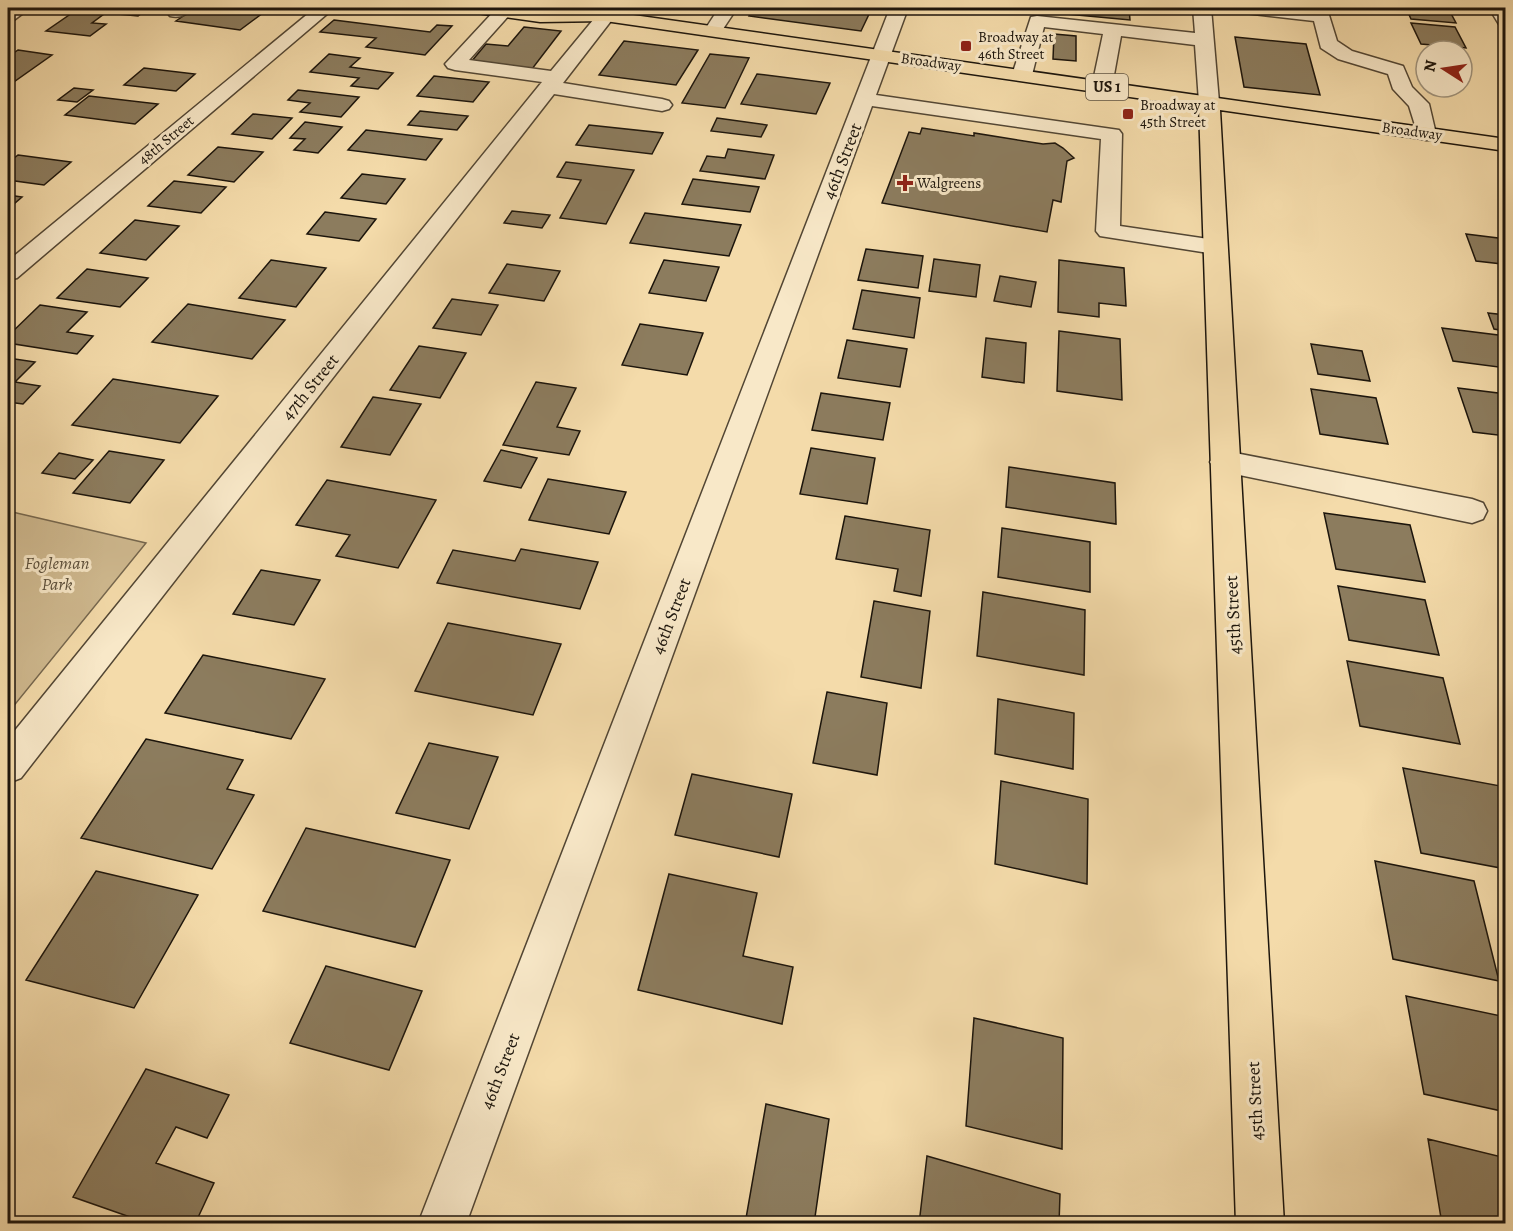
<svg xmlns="http://www.w3.org/2000/svg" width="1513" height="1231" font-family="Alegreya,serif">
  <style>
    .green { fill: #cfb98f; stroke: #76674e; stroke-width: 1.5 }
    .building { fill: #8c7c5e; stroke: #1c150c; stroke-width: 1.5 }
    .lines { fill: none; stroke-linecap: round; stroke-linejoin: round }
    .minor-casing { stroke: #524634; stroke-width: 3 }
    .major-casing { stroke: #1c150c; stroke-width: 3 }
    .minor { fill: #f8e8c8; fill-rule: evenodd }
    .major { fill: #f4dbaa; fill-rule: evenodd }
    .poi-dot { fill: #8f2418; stroke: #f8e8c8; stroke-width: 2 }
    .labels { text-anchor: middle; dominant-baseline: central; stroke-width: 6; stroke-linejoin: round; paint-order: stroke }
    .far-poi-label { font-size: 15px; fill: #1c150c; stroke: #f8e8c8; text-anchor: start }
    .far-street-label { font-size: 15px; fill: #1c150c; stroke: #f8e8c8 }
    .shield { fill: #f8e8c8; stroke: #5e5444; stroke-width: 1.5 }
    .shield-label { font-size: 16px; font-weight: bold; fill: #1c150c }
    .street-label { font-size: 18px; fill: #1c150c; stroke: #f8e8c8 }
    .park-label { font-size: 18px; font-style: italic; fill: #5b4e3a; stroke: #f8e8c8 }
  </style>
  <rect width="100%" height="100%" fill="#f4dbaa"/>
  <filter id="stains"><feTurbulence type="fractalNoise" baseFrequency=".00333" numOctaves="4"/><feColorMatrix values="0 0 0 0 .2 0 0 0 0 .09 0 0 0 0 .02 0 0 0 .5 -.17"/></filter>
  <radialGradient id="worn" r=".72"><stop offset=".6" stop-color="#630" stop-opacity="0"/><stop offset="1" stop-color="#630" stop-opacity=".3"/></radialGradient>
  <!-- green -->
  <path class="green" d="M8,511L146,543L8,713Z"/>
  <!-- building -->
  <path class="building" d="M125,8H149L138,16L117,14Z
    M195,8H227L263,13L240,30L176,21Z
    M754,8H872L861,31L749,16Z
    M1056,8H1129L1130,20L1056,13Z
    M1406,8H1448L1456,23L1411,19Z
    M75,11L104,14L92,23L106,24L90,36L46,31Z
    M334,20L430,32L437,25L452,26L425,55L366,47L376,38L320,32Z
    M1411,23L1455,27L1466,48L1421,44Z
    M524,27L561,31L532,69L471,62L486,44L508,46Z
    M1054,34L1076,36V61L1053,59Z
    M1235,37L1306,44L1320,95L1244,87Z
    M624,41L698,50L676,85L599,75Z
    M18,50L52,55L8,86V57Z
    M329,54L360,58L350,67L393,73L378,89L351,86L359,78L310,72Z
    M710,54L749,58L725,108L682,103Z
    M144,68L195,74L176,91L124,85Z
    M757,74L830,83L816,114L741,104Z
    M434,76L489,82L473,102L417,96Z
    M74,88L93,90L77,102L58,100Z
    M298,90L359,97L341,117L300,112L310,103L288,100Z
    M89,96L158,104L135,124L65,115Z
    M420,111L468,116L457,130L408,125Z
    M253,114L292,118L272,139L232,134Z
    M717,118L767,125L761,137L711,131Z
    M305,122L342,127L318,153L294,150L305,139L290,138Z
    M589,125L663,133L652,154L576,145Z
    M922,128L974,136V133L1043,144L1055,143L1063,148L1074,158L1067,161L1061,202L1053,200L1047,232L882,203L909,132L920,134Z
    M366,130L442,139L426,160L348,150Z
    M218,147L263,152L234,182L188,175Z
    M728,149L774,155L765,179L700,171L707,156L725,158Z
    M18,155L71,162L44,185L8,180V163Z
    M566,162L634,170L606,224L560,218L581,180L557,177Z
    M362,174L405,179L386,204L341,198Z
    M693,179L759,187L750,212L682,204Z
    M174,181L226,187L201,213L148,206Z
    M8,195L22,197L8,209Z
    M512,211L550,215L542,228L504,223Z
    M325,212L376,219L359,241L307,234Z
    M645,213L741,225L729,256L630,243Z
    M135,220L179,226L146,260L100,253Z
    M1466,234L1506,239V273L1502,264L1476,261Z
    M866,249L923,256L918,288L858,280Z
    M934,259L980,265L976,297L929,291Z
    M271,260L326,268L296,307L239,298Z
    M664,260L719,267L706,301L649,293Z
    M1059,260L1124,268L1126,306L1099,303V317L1058,312Z
    M507,264L560,271L544,301L489,293Z
    M87,269L148,278L120,307L57,298Z
    M1000,276L1036,282L1031,307L994,301Z
    M862,290L920,298L914,338L853,329Z
    M452,299L498,305L481,335L433,328Z
    M188,304L285,320L252,359L152,342Z
    M40,305L87,312L67,332L93,336L77,354L8,343V336Z
    M1488,313L1506,315V331L1494,329Z
    M640,324L703,333L687,375L622,365Z
    M1442,328L1506,336V368L1453,361Z
    M1059,331L1120,339L1122,400L1057,391Z
    M986,338L1026,343L1024,383L982,377Z
    M847,340L907,349L900,387L838,378Z
    M1311,344L1362,351L1370,381L1318,374Z
    M419,346L466,353L440,398L390,390Z
    M8,358L35,362L15,382L40,386L23,404L8,402Z
    M113,379L218,396L180,443L72,425Z
    M536,382L576,388L557,427L580,431L569,455L503,445Z
    M1458,388L1506,394V436L1473,432Z
    M1311,389L1376,398L1388,444L1320,434Z
    M821,393L890,403L883,440L812,430Z
    M373,397L421,404L390,455L341,447Z
    M811,448L875,458L867,504L800,494Z
    M501,450L537,458L521,488L484,481Z
    M109,451L164,460L130,503L73,493Z
    M59,453L93,460L75,479L42,473Z
    M1009,467L1115,483L1116,524L1006,507Z
    M548,479L626,492L609,534L529,520Z
    M327,480L436,500L398,568L336,556L350,535L296,525Z
    M1324,513L1410,525L1425,582L1336,569Z
    M845,516L930,530L921,596L894,591L898,569L836,559Z
    M1002,528L1090,542V592L998,577Z
    M521,549L598,562L580,609L437,583L453,550L515,561Z
    M261,570L320,580L294,625L233,614Z
    M1338,586L1425,600L1439,655L1349,640Z
    M983,592L1085,610L1084,675L977,656Z
    M874,601L930,611L921,688L861,677Z
    M448,623L561,644L533,715L415,691Z
    M203,655L325,679L291,739L165,713Z
    M1347,661L1443,678L1460,744L1360,726Z
    M827,692L887,703L877,775L813,763Z
    M998,699L1074,713L1073,769L995,754Z
    M146,739L243,760L227,789L254,795L212,869L81,838Z
    M429,743L498,757L469,829L396,813Z
    M1403,768L1506,787V869L1421,853Z
    M692,774L792,794L779,857L675,835Z
    M1001,781L1088,799L1087,884L995,864Z
    M306,828L450,860L415,947L263,911Z
    M1375,861L1474,881L1499,981L1393,959Z
    M96,871L198,895L134,1008L26,980Z
    M669,874L757,893L743,956L793,967L782,1024L638,990Z
    M326,966L422,991L389,1070L290,1043Z
    M1406,996L1506,1017V1067L1503,1066L1506,1079V1112L1424,1094Z
    M974,1018L1063,1038L1062,1149L966,1126Z
    M146,1069L229,1095L207,1138L176,1127L156,1163L214,1183L195,1224H150L73,1197Z
    M766,1104L829,1119L814,1224H745Z
    M1428,1139L1506,1158V1224H1442Z
    M927,1156L1060,1194L1059,1224H919Z"/>
  <g class="lines">
    <defs>
      <path id="minor" d="M9,8H30L14,20L8,21Z
        M171,8H192C187,16 178,18 170,16L167,12Z
        M315,8H334L17,278L8,280V261Z
        M497,8H510L513,11L469,60L551,71L603,8H621L563,83L662,99L669,101L672,105L669,109L662,111L554,94L21,778L8,783V739L542,82L455,70L448,68L445,64Z
        M719,8H737L719,35H707L704,31Z
        M890,8H908L876,95L1119,130L1122,134L1120,226L1215,240L1223,242L1227,247L1223,252L1215,254L1100,236L1096,231L1101,139L872,106L466,1224H418Z
        M1193,8H1211L1219,102L1216,106H1202L1199,102L1195,45L1121,36L1112,86L1109,90H1095L1092,86L1103,34L1044,27L1032,75L1029,79H1015L1012,75L1031,17L1037,16L1195,33Z
        M1236,8H1292L1328,12L1337,41L1352,51L1403,66L1412,87L1429,104L1436,134L1433,138L1426,140L1419,138L1409,106L1393,89L1388,74L1338,59L1321,48L1314,21L1245,13L1239,12Z
        M1489,8H1506V27L1500,26Z
        M1225,451L1472,499L1483,503L1487,511L1483,519L1472,523L1215,470L1210,462L1215,454Z"/>
      <path id="major" d="M468,8H511L540,12L605,11L1506,139V151L1220,110L1284,1224H1236L1199,107L605,21L540,22L477,13L471,12Z"/>
    </defs>
    <!-- minor casing -->
    <use href="#minor" class="minor-casing"/>
    <!-- major casing -->
    <use href="#major" class="major-casing"/>
    <!-- minor -->
    <use href="#minor" class="minor"/>
    <!-- major -->
    <use href="#major" class="major"/>
  </g>
  <!-- markers -->
  <g class="poi-dot">
    <rect x="960" y="40" width="12" height="12" rx="3"/>
    <rect x="1122" y="108" width="12" height="12" rx="3"/>
    <path d="M902 174h6v6h6v6h-6v6h-6v-6h-6v-6h6z"/>
  </g>
  <g class="labels">
    <!-- far-poi labels -->
    <g class="far-poi-label">
      <text x="978" y="37">Broadway at<tspan x="978" dy="17">46th Street</tspan></text>
      <text x="1140" y="105">Broadway at<tspan x="1140" dy="17">45th Street</tspan></text>
      <text x="917" y="183">Walgreens</text>
    </g>
    <!-- far-street labels -->
    <g class="far-street-label">
      <text transform="translate(931 62) rotate(8)">Broadway</text>
      <text transform="translate(1412 131) rotate(8)">Broadway</text>
      <text transform="translate(166 140) rotate(-40)">48th Street</text>
    </g>
    <!-- shield labels -->
    <rect class="shield" x="1086" y="74" width="42" height="26" rx="4.5"/>
    <g class="shield-label">
      <text x="1107" y="87">US 1</text>
    </g>
    <!-- street labels -->
    <g class="street-label">
      <text transform="translate(842 161) rotate(-69)">46th Street</text>
      <text transform="translate(310 387) rotate(-51)">47th Street</text>
      <text transform="translate(1233 615) rotate(-93)">45th Street</text>
      <text transform="translate(671 616) rotate(-69)">46th Street</text>
      <text transform="translate(500 1071) rotate(-69)">46th Street</text>
      <text transform="translate(1255 1101) rotate(-93)">45th Street</text>
    </g>
    <!-- park labels -->
    <g class="park-label">
      <text x="57" y="563">Fogleman<tspan x="57" dy="21">Park</tspan></text>
    </g>
  </g>
  <!-- margin -->
  <rect width="1513" height="1231" fill="none" stroke="#f4dbaa" stroke-width="30"/>
  <rect x="9" y="9" width="1495" height="1213" fill="none" stroke="#1c150c" stroke-width="3"/>
  <rect x="15" y="15" width="1483" height="1201" fill="none" stroke="#1c150c" stroke-width="1.5"/>
  <!-- north arrow -->
  <g transform="translate(1444 69) rotate(282)"><circle r="28" fill="#f8e8c8" stroke="#a0947d" stroke-width="1.5"/>
  <path d="M0-4.5L10 22L0 15L-10 22Z" fill="#8f2418"/>
  <text y="-9" font-size="16" font-weight="bold" text-anchor="middle" fill="#1c150c">N</text>
  </g>
  <rect width="100%" height="100%" filter="url(#stains)"/>
  <rect width="100%" height="100%" fill="url(#worn)"/>
</svg>
